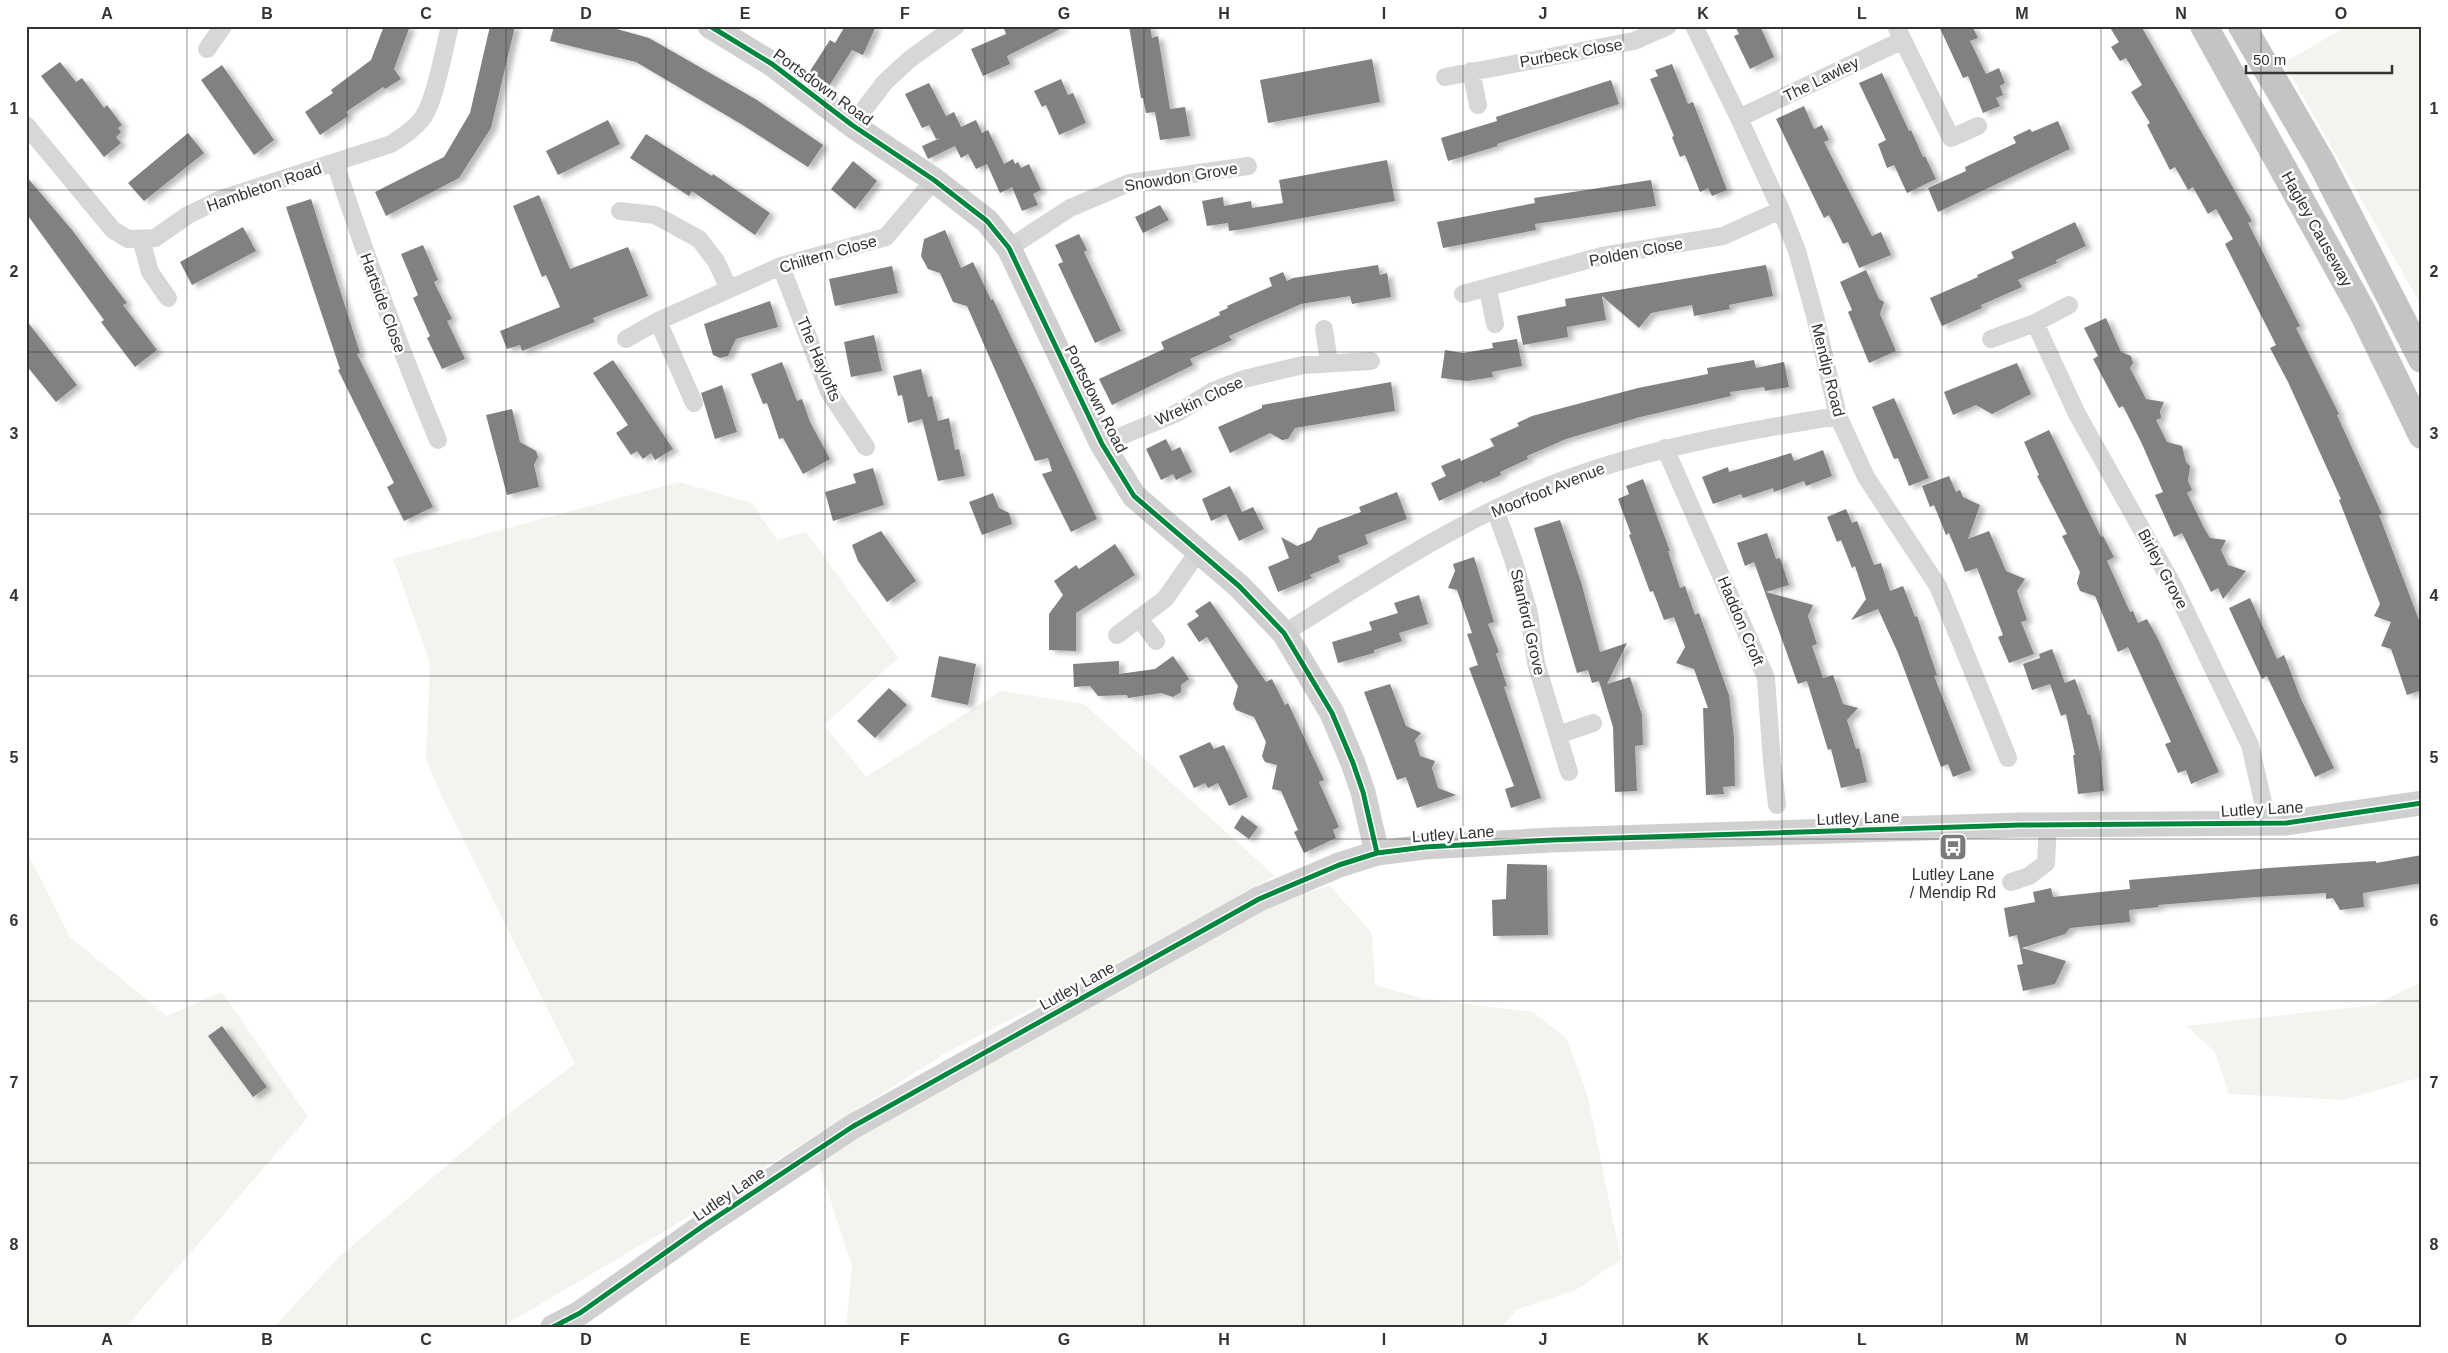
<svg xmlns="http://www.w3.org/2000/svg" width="2448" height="1353" font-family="Helvetica,sans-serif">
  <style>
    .green { fill: #f1f5ed }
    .building { fill: #818181; filter: url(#shadow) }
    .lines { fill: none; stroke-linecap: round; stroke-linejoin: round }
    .street { stroke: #d7d7d7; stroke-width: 18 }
    .secondary { stroke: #d0d0d0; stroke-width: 25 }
    .highway { stroke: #c4c4c4; stroke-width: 28 }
    .cycleway-casing { stroke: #fff; stroke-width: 8 }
    .cycleway { stroke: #00873e; stroke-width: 5 }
    .grid { fill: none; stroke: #333; stroke-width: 1; stroke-opacity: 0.55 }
    .labels { text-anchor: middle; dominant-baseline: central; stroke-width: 5; stroke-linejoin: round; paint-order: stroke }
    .street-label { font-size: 16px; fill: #333; stroke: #fff }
    .poi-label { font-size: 16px; fill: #333; stroke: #fff }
    .neatline { fill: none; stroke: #333; stroke-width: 2 }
    .grid-label { font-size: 16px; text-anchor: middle; font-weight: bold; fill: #333 }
  </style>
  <defs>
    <filter id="shadow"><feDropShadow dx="5.5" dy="3" stdDeviation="2.5" flood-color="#0004"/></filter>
  </defs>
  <rect width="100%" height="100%" fill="#fff"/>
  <!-- green -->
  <path class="green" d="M2347,26H2422V307L2284,63Z
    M679,482L752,503L777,540L806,532L898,658L824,725L866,777L1001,691L1084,704L1275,876L1102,972L944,1054L670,1228L501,1327H274L339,1257L498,1122L575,1064L444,801L426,759L430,663L393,559Z
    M26,850L70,937L167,1016L222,992L308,1117L126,1327H26Z
    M1330,886L1372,933L1375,985L1425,999L1533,1012L1566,1038L1587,1093L1621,1259L1576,1290L1518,1309L1501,1327H846L852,1265L818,1162L1024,1036L1257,906Z
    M2422,982V1077L2343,1100L2229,1094L2215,1052L2186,1026L2374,1005Z"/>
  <!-- building -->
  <path class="building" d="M384,26H410L394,69L401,79L385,89L383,87L346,112L348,116L320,135L305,112L333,93L331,90L371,60Z
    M490,26H515L491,128L459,178L386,216L375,192L444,157L470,113Z
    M554,26H606L649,38L757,100L823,145L808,167L741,124L636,62L550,41Z
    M845,26H876L863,55L852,50L829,86L817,79L810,71L830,40L835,43Z
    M1003,26H1066L1007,56L1010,64L983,76L971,49L1006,34Z
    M1129,26H1150L1152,38L1158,36L1170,109L1185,107L1190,136L1160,140L1155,112L1146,113L1143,98H1141Z
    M1735,26H1760L1774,57L1750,69L1734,36L1739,34Z
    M1939,26H1972L1978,38L1970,41L1986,74L1999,68L2005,83L2000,86L2003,95L1996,98L2000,106L1983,113L1968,76L1963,78Z
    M2109,26H2141L2252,221L2248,223L2300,326L2296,328L2339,414L2337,415L2382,514L2379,515L2422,628V690L2407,695L2391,649L2381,646L2391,622L2374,616L2380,604L2339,500L2341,499L2288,382L2270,348L2276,345L2225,244L2233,239L2216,209L2208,214L2193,187L2188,190L2175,167L2170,170L2147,125L2150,123L2131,92L2142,85L2126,58L2120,61L2111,47L2119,42Z
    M1372,59L1380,102L1268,123L1260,80Z
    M60,62L76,82L82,78L104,108L107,105L122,125L118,128L121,132L116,137L121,143L104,157L41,76Z
    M1672,64L1688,104L1693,102L1727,190L1712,196L1708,188L1700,192L1685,155L1680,157L1672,137L1674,136L1650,79L1658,76L1655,70Z
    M222,65L274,140L254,155L201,80Z
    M1882,73L1909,131L1911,130L1923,157L1925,156L1936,179L1907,193L1894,165L1887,168L1878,144L1886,140L1859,83Z
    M1061,79L1068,95L1073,93L1086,123L1059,135L1046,105L1042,107L1034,91Z
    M1611,80L1619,104L1497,144L1498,146L1448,161L1441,138L1497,121L1496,117Z
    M929,83L946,116L954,112L961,127L976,120L982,133L988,130L1004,164L1013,159L1015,164L1018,162L1021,168L1029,164L1041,190L1033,194L1038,205L1022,211L1012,187L1000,193L987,164L976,169L968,154L961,158L955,146L928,159L922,146L940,138L936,139L929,125L922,128L905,94Z
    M1804,106L1814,129L1822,125L1829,140L1824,142L1872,236L1881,232L1891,255L1859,268L1848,242L1843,244L1829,215L1824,218L1776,119Z
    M608,120L620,144L558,175L546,151Z
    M2058,121L2070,149L1938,212L1928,188L1966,171L1965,167L2016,143L2013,137L2030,129L2032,132Z
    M188,133L204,153L144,201L128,183Z
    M646,134L712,176L713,174L770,213L755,235L692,191L689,196L630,158Z
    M1387,160L1395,201L1243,229L1229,231L1228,223L1207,226L1202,201L1223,197L1224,206L1251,201L1252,208L1283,203L1279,180Z
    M853,161L877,181L855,209L831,189Z
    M26,176L72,230L108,278L127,303L123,305L157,350L135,367L101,322L104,320L26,213Z
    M1651,180L1656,206L1535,224L1536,230L1443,248L1437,222L1535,203L1534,198Z
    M539,195L570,269L628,247L648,296L593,318L595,322L522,351L520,345L507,349L500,331L560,307L546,275L542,277L513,206Z
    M311,199L360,353L357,354L433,507L404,521L387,487L394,483L338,370L340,369L286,207Z
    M1160,205L1169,220L1143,233L1135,217Z
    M2075,222L2086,246L2056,260L2057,263L2018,280L2022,287L1981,305L1982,308L1942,326L1930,298L1978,277L1977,275L2014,258L2011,252Z
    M243,227L256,251L192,285L180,262Z
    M945,230L961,268L973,262L991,300L993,299L1097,519L1071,532L1042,474L1052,471L1048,458L1035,461L967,306L953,302L940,273L928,269L921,256L924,239Z
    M1079,234L1087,250L1084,252L1121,331L1095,343L1058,264L1063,262L1055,245Z
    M423,245L438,280L434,282L452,319L447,321L465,359L442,369L427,338L430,336L413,298L418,295L401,254Z
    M1378,265L1380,275L1387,273L1391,297L1352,304L1350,296L1301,304L1229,336L1232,340L1190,359L1193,365L1112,405L1099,379L1164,349L1161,342L1220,315L1219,312L1228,308L1227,306L1272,286L1269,278L1283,272L1287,281L1293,278Z
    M1766,265L1773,296L1729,305L1730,309L1694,316L1692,305L1651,313L1639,328L1602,296L1606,320L1567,327L1568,337L1523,345L1517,316L1566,306L1565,299Z
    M892,266L898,293L835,306L829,279Z
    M1866,270L1879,299L1884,302L1880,314L1896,351L1869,363L1848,312L1852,310L1840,282Z
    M770,301L778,327L736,339L728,356L720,358L713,355L704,324Z
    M2106,318L2121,352L2131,356L2133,363L2130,368L2146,399L2164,402L2160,411L2161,418L2156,420L2167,442L2182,446L2186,462L2190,466L2188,481L2192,490L2187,493L2204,528L2210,538L2226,540L2221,550L2228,565L2246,571L2223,599L2218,588L2211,592L2182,533L2174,537L2155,495L2163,492L2142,444L2123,406L2119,408L2093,359L2098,356L2084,328Z
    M26,320L77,385L56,402L26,365Z
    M874,335L882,371L851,377L844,342Z
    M1517,339L1522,366L1492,372L1493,377L1468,381L1441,378L1445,350L1463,353L1493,348L1492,343Z
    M613,360L673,449L655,460L651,453L643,459L637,451L631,455L616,433L628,425L593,373Z
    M1754,360L1756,368L1784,362L1789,387L1765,391L1764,387L1730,392L1731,396L1640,417L1566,439L1527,456L1528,459L1500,472L1501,475L1483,483L1482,481L1439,501L1431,483L1446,476L1441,466L1460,458L1461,461L1494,446L1490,439L1519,426L1517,423L1532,416L1638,388L1708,374L1707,368Z
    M782,362L797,401L802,399L810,422L830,459L803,474L783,438L779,439L767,403L763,404L751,374Z
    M2017,363L2031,394L1992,414L1976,405L1953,415L1944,392Z
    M921,369L928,397L932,396L938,421L949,418L955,450L959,449L965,476L938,481L922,419L908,423L902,395L898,396L893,376Z
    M1391,382L1395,411L1295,428L1288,439L1282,440L1270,433L1230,453L1218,427L1262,408V405Z
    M722,385L737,432L715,439L701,393Z
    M1894,398L1929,478L1909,486L1898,458L1894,459L1872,407Z
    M512,409L520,442L536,451L538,457L534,465L539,487L507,495L486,415Z
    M2049,430L2101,537L2103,536L2114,557L2107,561L2130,612L2133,611L2138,623L2147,619L2158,639L2219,772L2191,784L2186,770L2178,773L2165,744L2171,742L2128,647L2118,652L2095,596L2080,591L2077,583L2080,572L2062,536L2067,534L2037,476L2039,475L2024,442Z
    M1166,439L1172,451L1180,447L1192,472L1176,480L1173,474L1161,480L1146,449Z
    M1823,450L1832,476L1806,486L1804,481L1774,492L1773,488L1743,498L1741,494L1713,504L1702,477L1728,467L1729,472L1791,453L1794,461Z
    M873,468L884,505L833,521L825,492L856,483L853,474Z
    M1949,476L1956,492L1960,490L1963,497L1980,505L1968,539L1989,531L2006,571L2025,579L2017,591L2027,620L2021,622L2034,654L2009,663L1998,637L2003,635L1977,568L1965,572L1949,533L1946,535L1934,505L1930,507L1922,486Z
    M1643,479L1670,551H1668L1680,588L1685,586L1695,615L1699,613L1729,695L1734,738L1735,786L1723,787L1724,794L1706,795L1703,708H1708L1694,669L1676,663L1685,647L1674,617L1664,620L1653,591L1650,592L1629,535L1631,534L1618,499L1629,494L1626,486Z
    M1230,486L1242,512L1253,507L1264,529L1239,541L1226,514L1211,521L1202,499Z
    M1397,492L1407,519L1365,535L1368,544L1338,556L1340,562L1310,575L1312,578L1278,592L1268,567L1289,558L1281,537L1297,546L1311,540L1318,528L1361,512L1359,507Z
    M993,493L999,508L1009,513L1012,524L982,535L969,502Z
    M1846,509L1852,523L1857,521L1874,565L1881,563L1890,591L1903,586L1915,617L1917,616L1937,675L1934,676L1971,770L1953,777L1948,764L1941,767L1898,653L1878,609L1851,620L1866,599L1855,566L1852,568L1841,540L1837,542L1827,517Z
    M1560,520L1581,582L1600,652L1627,643L1607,684L1630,677L1642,715L1643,745L1635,746L1637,791L1615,792L1613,727L1599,681L1592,683L1588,670L1577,673L1534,528Z
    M881,531L916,581L887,602L858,561L852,545Z
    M1767,533L1776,559L1780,558L1789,585L1766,592L1813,605L1808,616L1817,644L1812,646L1823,678L1833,675L1843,704L1858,708L1847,720L1856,749L1859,748L1867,782L1841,788L1831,749L1828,750L1807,681L1798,684L1754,562L1745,566L1737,543Z
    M1115,544L1135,575L1076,613V651L1049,650V614L1063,595L1054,581L1076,565L1079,569Z
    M1474,557L1494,622L1488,624L1499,652L1496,654L1507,686L1504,687L1541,798L1511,808L1505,789L1514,786L1469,668L1478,665L1467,634L1472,633L1457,590L1448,588L1455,571L1453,564Z
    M1419,595L1428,624L1399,633L1402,641L1374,650V653L1338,663L1332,642L1372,630L1369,622L1398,613L1394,603Z
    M2250,598L2277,659L2284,655L2301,699L2334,768L2315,777L2267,676L2262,679L2229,608Z
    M1210,601L1266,682L1272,679L1285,705L1288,703L1324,780L1319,782L1339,827L1333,830L1336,838L1304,853L1294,832L1298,830L1281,791L1272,789L1277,765L1265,762L1262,756L1266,742L1254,717L1236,710L1233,704L1238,686L1207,637L1199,642L1187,624L1199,616L1195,611Z
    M2052,649L2065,683L2075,679L2088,715L2090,714L2100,752L2104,791L2078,794L2073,755H2075L2066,714L2061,716L2050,684L2032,690L2023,664L2040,658L2039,654Z
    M939,656L976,664L968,705L931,697Z
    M1173,656L1189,679L1181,685V692L1173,697L1161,693L1128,698L1127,695L1098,696L1090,686L1074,687L1073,664L1119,661V674L1155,669Z
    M1390,684L1406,726L1421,733L1415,740L1420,756L1435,761L1432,768L1438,788L1456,795L1417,808L1406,777L1397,780L1364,692Z
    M889,688L907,705L875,738L857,721Z
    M1210,742L1214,749L1224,745L1248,797L1229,806L1218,783L1208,788L1205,783L1194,788L1179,756Z
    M1242,815L1258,827L1249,839L1234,828Z
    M2422,855V883L2363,893L2364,907L2340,910L2333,898L2326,899V893L2256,897L2158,905L2159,907L2129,910L2130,922L2070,928L2065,934L2022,948L2066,961L2055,984L2023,991L2017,965L2023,964L2017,935L2009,937L2004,908L2035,902L2033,892L2051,888L2053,897L2130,889L2129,880L2269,868L2376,861V863Z
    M1507,864L1547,865L1548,935L1493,936L1492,900L1506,899Z
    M222,1026L267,1087L253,1097L208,1036Z"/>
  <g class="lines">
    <!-- street -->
    <path class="street" d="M1694,26L1739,118L1781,210L1797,251L1815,316L1838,416L1866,477L1938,586L2008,758
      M1896,26L1951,138L1978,126
      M207,49L223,26
      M1471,71L1478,105
      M1445,77L1634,41L1668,26
      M1739,118L1903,40
      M26,125L113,230L128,239L155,238L188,215L221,199L391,144C402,137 413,130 421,120C435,104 444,48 450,26
      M852,125L885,82L910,59L956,26
      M335,163C366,257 400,349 438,440
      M620,211L655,215L699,239L716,261L729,289
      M141,239L150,272L168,298
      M1009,248L1070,208L1129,183L1248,166
      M781,266L829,392L866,447
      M1488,289L1495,324
      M1463,294L1602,256L1723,236L1781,210
      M658,321L694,403
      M2035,323L2069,305
      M1324,329L1329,362
      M626,339L658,321L781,266L886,237L934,180
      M1991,339L2035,323L2077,414L2174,587L2250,745L2268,824
      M1102,444L1177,413L1213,391L1244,379L1303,365L1371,361
      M1665,448L1766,678L1772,762L1777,805
      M1495,509L1514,562L1529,613L1536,663L1569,772
      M1139,618L1156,641
      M1284,633C1368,581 1452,524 1545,487C1639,450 1738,432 1838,416
      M1117,635L1165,599L1198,552
      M1558,735L1593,723
      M2011,882L2029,876L2046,863L2048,825"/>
    <!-- secondary -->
    <path class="secondary" d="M710,26L772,64L852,125L934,180L987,221L1009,248L1102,444L1134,496L1239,586L1284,633L1332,713L1353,763L1363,792L1377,853
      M553,1327L580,1313L703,1226L852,1127L1259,899L1339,865L1377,853L1425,847L1552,840L2020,825L2286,823L2422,803"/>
    <!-- highway -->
    <path class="highway" d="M2204,26L2362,311L2422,435
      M2242,26L2321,162L2422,359"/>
    <defs>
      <path id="cycleway" d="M710,26L772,64L852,125L934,180L987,221L1009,248L1102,444L1134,496L1239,586L1284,633L1332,713L1353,763L1363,792L1377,853
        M553,1327L580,1313L703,1226L852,1127L1259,899L1339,865L1377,853L1425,847L1552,840L2020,825L2286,823L2422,803"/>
    </defs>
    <!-- cycleway casing -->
    <use href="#cycleway" class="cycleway-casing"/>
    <!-- cycleway -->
    <use href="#cycleway" class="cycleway"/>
  </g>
  <!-- grid -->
  <path class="grid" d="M187,26V1327M347,26V1327M506,26V1327M666,26V1327M825,26V1327M985,26V1327M1144,26V1327M1304,26V1327M1463,26V1327M1623,26V1327M1782,26V1327M1942,26V1327M2101,26V1327M2261,26V1327M26,190H2422M26,352H2422M26,514H2422M26,676H2422M26,839H2422M26,1001H2422M26,1163H2422"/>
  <!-- icons -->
  <defs>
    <symbol id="bus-square" viewBox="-11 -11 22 22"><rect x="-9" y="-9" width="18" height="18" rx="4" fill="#7a7a7a" stroke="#fff"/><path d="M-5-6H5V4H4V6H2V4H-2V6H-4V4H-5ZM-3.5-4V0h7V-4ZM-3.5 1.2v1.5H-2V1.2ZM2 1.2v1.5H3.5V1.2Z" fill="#fff"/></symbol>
  </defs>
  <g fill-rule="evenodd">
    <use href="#bus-square" x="1937" y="831" width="32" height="32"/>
  </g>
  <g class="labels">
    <!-- street labels -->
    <g class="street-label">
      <text transform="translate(1571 53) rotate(-10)">Purbeck Close</text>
      <text transform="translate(1821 79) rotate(-26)">The Lawley</text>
      <text transform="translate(823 87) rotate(36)">Portsdown Road</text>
      <text transform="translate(1181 177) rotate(-9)">Snowdon Grove</text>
      <text transform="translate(264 187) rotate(-19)">Hambleton Road</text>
      <text transform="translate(2317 229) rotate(61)">Hagley Causeway</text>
      <text transform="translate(1636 252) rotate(-11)">Polden Close</text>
      <text transform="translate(828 254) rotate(-16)">Chiltern Close</text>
      <text transform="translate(383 303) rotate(70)">Hartside Close</text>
      <text transform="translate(819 359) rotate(67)">The Haylofts</text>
      <text transform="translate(1828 370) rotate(76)">Mendip Road</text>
      <text transform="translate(1096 399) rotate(63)">Portsdown Road</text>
      <text transform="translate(1199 401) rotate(-25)">Wrekin Close</text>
      <text transform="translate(1548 490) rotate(-22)">Moorfoot Avenue</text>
      <text transform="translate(2163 569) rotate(62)">Birley Grove</text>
      <text transform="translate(1741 621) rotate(67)">Haddon Croft</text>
      <text transform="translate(1528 622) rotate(77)">Stanford Grove</text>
      <text transform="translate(2262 809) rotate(-3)">Lutley Lane</text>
      <text transform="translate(1858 818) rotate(-2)">Lutley Lane</text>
      <text transform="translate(1453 834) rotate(-4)">Lutley Lane</text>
      <text transform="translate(1077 986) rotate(-29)">Lutley Lane</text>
      <text transform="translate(729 1194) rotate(-34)">Lutley Lane</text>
    </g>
    <!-- poi labels -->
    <g class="poi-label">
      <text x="1953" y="874">Lutley Lane<tspan x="1953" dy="18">/ Mendip Rd</tspan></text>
    </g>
  </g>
  <!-- border -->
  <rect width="2448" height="1353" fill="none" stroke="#ffffff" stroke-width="55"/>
  <!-- scale -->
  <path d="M2246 65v8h146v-8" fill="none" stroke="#333333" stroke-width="2.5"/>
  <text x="2253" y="65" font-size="15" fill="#333333" stroke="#ffffff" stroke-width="4" paint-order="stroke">50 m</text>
  <rect x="28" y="28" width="2392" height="1298" class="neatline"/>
  <g class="grid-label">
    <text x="107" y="19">A</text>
    <text x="267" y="19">B</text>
    <text x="426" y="19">C</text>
    <text x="586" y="19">D</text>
    <text x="745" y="19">E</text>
    <text x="905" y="19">F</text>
    <text x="1064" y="19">G</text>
    <text x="1224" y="19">H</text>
    <text x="1384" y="19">I</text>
    <text x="1543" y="19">J</text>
    <text x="1703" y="19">K</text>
    <text x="1862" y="19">L</text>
    <text x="2022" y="19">M</text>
    <text x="2181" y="19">N</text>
    <text x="2341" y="19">O</text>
    <text x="14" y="114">1</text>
    <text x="2434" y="114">1</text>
    <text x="14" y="277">2</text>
    <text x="2434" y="277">2</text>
    <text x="14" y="439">3</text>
    <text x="2434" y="439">3</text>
    <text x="14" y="601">4</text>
    <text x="2434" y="601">4</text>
    <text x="14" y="763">5</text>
    <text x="2434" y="763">5</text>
    <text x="14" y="926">6</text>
    <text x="2434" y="926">6</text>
    <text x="14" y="1088">7</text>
    <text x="2434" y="1088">7</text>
    <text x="14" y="1250">8</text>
    <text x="2434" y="1250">8</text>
    <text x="107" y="1345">A</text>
    <text x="267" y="1345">B</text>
    <text x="426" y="1345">C</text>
    <text x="586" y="1345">D</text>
    <text x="745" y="1345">E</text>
    <text x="905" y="1345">F</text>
    <text x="1064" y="1345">G</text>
    <text x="1224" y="1345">H</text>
    <text x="1384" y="1345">I</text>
    <text x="1543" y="1345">J</text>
    <text x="1703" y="1345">K</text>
    <text x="1862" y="1345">L</text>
    <text x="2022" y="1345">M</text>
    <text x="2181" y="1345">N</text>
    <text x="2341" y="1345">O</text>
  </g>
</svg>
